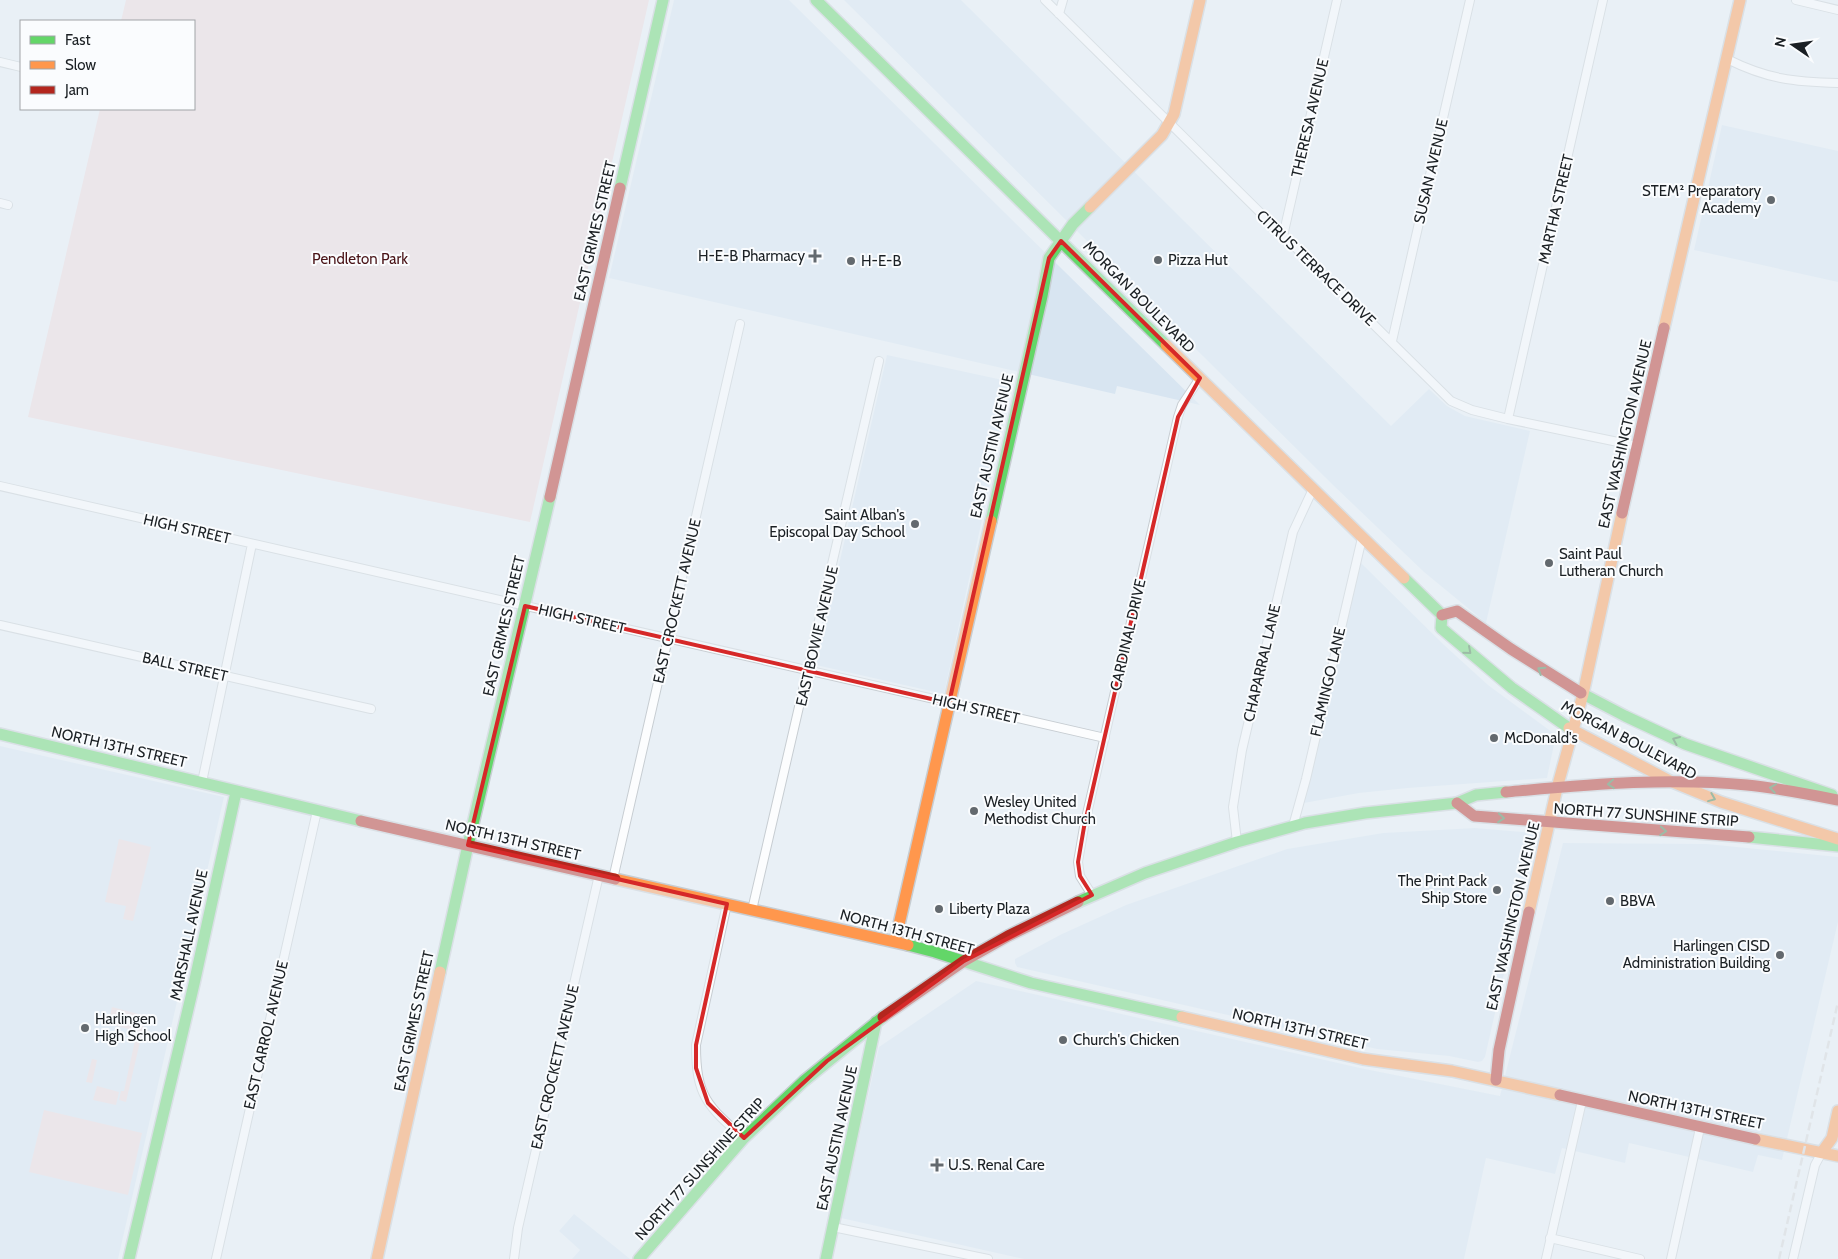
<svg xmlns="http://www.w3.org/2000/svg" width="1838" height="1259" font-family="Cabin,sans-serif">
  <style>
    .built { fill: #d8e5f1 }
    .green { fill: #edd9dc }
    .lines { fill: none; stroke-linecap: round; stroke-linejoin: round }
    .street-casing { stroke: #c7cdd2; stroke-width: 10 }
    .fast-casing { stroke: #c7cdd2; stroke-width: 14 }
    .slow-casing { stroke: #c7cdd2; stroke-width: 14 }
    .jam-casing { stroke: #c7cdd2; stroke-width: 14 }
    .street { stroke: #fcfdfe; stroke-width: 8 }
    .fast { stroke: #63d668; stroke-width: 11 }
    .slow { stroke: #ff974d; stroke-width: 11 }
    .jam { stroke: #b3261e; stroke-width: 11 }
    .rail { stroke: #d4d6d8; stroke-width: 2.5; stroke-dasharray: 8 4; stroke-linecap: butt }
    .oneway { stroke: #3f7b46 }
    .marked { fill: none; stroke: #d62828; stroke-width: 4; stroke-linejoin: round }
    .poi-dot { fill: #63696e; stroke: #fafcfe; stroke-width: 2 }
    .labels { text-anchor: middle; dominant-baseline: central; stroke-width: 4; stroke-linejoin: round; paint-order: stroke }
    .street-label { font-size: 15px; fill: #1b2024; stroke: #fafcfe }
    .poi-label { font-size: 15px; fill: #1b2024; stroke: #fafcfe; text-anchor: start }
    .park-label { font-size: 15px; fill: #4a1418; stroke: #fafcfe }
  </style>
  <rect width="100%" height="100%" fill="#e9f0f6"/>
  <!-- built -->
  <path class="built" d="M674,0H789L1200,405L1117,386L1115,394L609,278Z
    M844,0H961L1391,426L1429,389L1447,406L1465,416L1530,431L1486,623L1424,572L1333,485Z
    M1722,125L1838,151V282L1694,250Z
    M887,355L1012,382L944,694L816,665Z
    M1359,561L1443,644L1488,685L1556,735L1547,778L1408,788L1359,793L1304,803Z
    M0,746L224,797L118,1259H0Z
    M1475,828L1536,833L1485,1057L1482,1061L1478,1062L1449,1056L1377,1049L1017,967L1015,963V959L1062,934L1126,905L1287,849L1383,833Z
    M1563,843L1707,844L1838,857V922L1782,1160L1758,1155L1753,1172L1629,1143L1625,1163L1562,1148L1555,1174L1486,1158L1464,1259H1024L841,1218L879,1047L976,981L1360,1068L1500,1096Z
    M574,1214L619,1250L630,1259H572L580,1250L559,1231Z"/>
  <!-- green -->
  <path class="green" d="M126,0H649L530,522L28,417L100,109H194V21H121Z
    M119,839L151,847L133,921L123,919L126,906L105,902Z
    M112,1007L146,1016L126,1102L119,1100L121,1091H124L137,1031L108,1024Z
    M92,1059L97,1060L92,1083L86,1082Z
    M97,1086L119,1092L116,1105L93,1100Z
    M44,1110L142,1133L128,1195L29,1172Z"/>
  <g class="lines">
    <defs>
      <path id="street" d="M1045,0L1451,401L1472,410L1508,419L1637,446
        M1796,0L1838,10
        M1059,14L1063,0
        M1727,59C1767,79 1794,82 1838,83
        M0,62L21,67
        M0,203L8,205
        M1283,236L1337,0
        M1392,341L1470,0
        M1508,419L1603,0
        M0,486L1105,738
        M0,625L371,709
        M202,782L252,544
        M1293,826L1306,779L1362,538
        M1237,842L1233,807L1242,750L1293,532L1313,489
        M613,879L740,324
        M1092,895L1080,876L1078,862L1084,827L1178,417L1182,405L1200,378
        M727,904L696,1045C696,1096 707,1106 744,1138
        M752,910L879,361
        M833,1227L988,1259
        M1550,1238L1640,1259
        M216,1259L317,811
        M514,1259L518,1228L599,875
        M1546,1259L1582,1101
        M1671,1259L1700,1128
        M1793,1259L1815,1165L1822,1152"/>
      <path id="fast" d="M816,0L1166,345
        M620,188L663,0
        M991,521L1042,296L1049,258L1073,224L1090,207
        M1404,578L1442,615L1441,628L1512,688L1569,728
        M1581,693L1625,716L1685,744L1832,795
        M0,734L361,821
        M1749,837L1838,846
        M1078,902L1145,873L1237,842L1305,823L1365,813L1457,803L1476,795L1506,792
        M908,945L935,952L1031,983L1182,1017
        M440,972L468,845L550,497
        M129,1259L194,984L236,792
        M639,1259L744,1138L804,1081L883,1017
        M826,1259L876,1022"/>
      <path id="slow" d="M1090,207L1162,135L1174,114L1200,0
        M1664,328L1740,0
        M1166,345L1404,578
        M1569,728L1670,781L1721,802L1838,839
        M615,879L908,945
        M1529,912L1557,788L1583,694L1622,513
        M895,942L991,521
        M1182,1017L1363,1059L1452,1071L1560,1095
        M1755,1139L1838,1156
        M1822,1152L1832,1138L1838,1111
        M377,1259L440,972"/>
      <path id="jam" d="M550,497L620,188
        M1622,513L1664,328
        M1442,615L1457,611L1511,649L1581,693
        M1506,792C1586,785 1667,777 1747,785C1778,788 1808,794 1838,800
        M1457,803L1474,816L1749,837
        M361,821L615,879
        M883,1017L964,961L1008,936L1078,902
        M1496,1080L1499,1050L1529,912
        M1560,1095L1755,1139"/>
    </defs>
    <!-- street casing -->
    <use href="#street" class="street-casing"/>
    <!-- fast casing -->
    <use href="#fast" class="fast-casing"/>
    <!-- slow casing -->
    <use href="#slow" class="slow-casing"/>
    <!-- jam casing -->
    <use href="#jam" class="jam-casing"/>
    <!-- street -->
    <use href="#street" class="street"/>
    <!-- fast -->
    <use href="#fast" class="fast"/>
    <!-- slow -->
    <use href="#slow" class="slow"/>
    <!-- jam -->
    <use href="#jam" class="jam"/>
    <!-- rail -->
    <path class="rail" d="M1779,1259L1838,1002"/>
  </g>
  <!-- one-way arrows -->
  <defs><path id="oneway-chevron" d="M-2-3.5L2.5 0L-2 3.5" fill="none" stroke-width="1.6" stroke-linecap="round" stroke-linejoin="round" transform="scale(1.25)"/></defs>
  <g class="oneway">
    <use href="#oneway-chevron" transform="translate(1468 651) rotate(41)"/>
    <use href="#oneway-chevron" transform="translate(1541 670) rotate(-147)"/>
    <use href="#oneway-chevron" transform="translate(1676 740) rotate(-157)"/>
    <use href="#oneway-chevron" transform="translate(1611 784) rotate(176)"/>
    <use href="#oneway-chevron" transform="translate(1773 788) rotate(-171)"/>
    <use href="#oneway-chevron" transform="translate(1712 798) rotate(22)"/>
    <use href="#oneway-chevron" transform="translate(1501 818) rotate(5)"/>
    <use href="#oneway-chevron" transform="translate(1663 831) rotate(4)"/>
  </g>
  <!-- marked area -->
  <path d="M0 0H1838V1259H0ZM1061,241L1200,378L1178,417L1084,827L1078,862L1080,876L1092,895L964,961L827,1061L744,1138L708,1103L696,1068V1045L727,904L468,845L525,606L949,703L1049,258Z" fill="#e9f0f6" fill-opacity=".55" fill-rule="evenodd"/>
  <path class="marked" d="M1061,241L1200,378L1178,417L1084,827L1078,862L1080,876L1092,895L964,961L827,1061L744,1138L708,1103L696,1068V1045L727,904L468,845L525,606L949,703L1049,258Z"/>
  <!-- markers -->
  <g class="poi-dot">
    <circle cx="1771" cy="200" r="5"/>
    <path d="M812.5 248.5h5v5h5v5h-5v5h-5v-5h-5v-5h5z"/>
    <circle cx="1158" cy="260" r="5"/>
    <circle cx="851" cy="261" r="5"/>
    <circle cx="915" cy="524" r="5"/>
    <circle cx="1549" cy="563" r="5"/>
    <circle cx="1494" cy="738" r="5"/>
    <circle cx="974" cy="811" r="5"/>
    <circle cx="1497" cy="890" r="5"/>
    <circle cx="1610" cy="901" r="5"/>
    <circle cx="939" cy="909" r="5"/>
    <circle cx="1780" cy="955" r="5"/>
    <circle cx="85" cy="1028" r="5"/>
    <circle cx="1063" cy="1040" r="5"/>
    <path d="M934.5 1157.5h5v5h5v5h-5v5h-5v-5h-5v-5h5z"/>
  </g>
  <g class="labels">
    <!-- street labels -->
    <g class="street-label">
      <text transform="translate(1310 118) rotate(-77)">THERESA AVENUE</text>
      <text transform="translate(1431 171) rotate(-77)">SUSAN AVENUE</text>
      <text transform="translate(1556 209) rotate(-77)">MARTHA STREET</text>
      <text transform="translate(595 231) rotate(-77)">EAST GRIMES STREET</text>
      <text transform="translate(1316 268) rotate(44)">CITRUS TERRACE DRIVE</text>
      <text transform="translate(1139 297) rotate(45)">MORGAN BOULEVARD</text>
      <text transform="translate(1625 434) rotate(-77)">EAST WASHINGTON AVENUE</text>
      <text transform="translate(992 446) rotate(-77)">EAST AUSTIN AVENUE</text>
      <text transform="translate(187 529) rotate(13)">HIGH STREET</text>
      <text transform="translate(677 601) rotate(-77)">EAST CROCKETT AVENUE</text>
      <text transform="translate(582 619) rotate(13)">HIGH STREET</text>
      <text transform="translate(504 626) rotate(-77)">EAST GRIMES STREET</text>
      <text transform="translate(1128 635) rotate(-77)">CARDINAL DRIVE</text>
      <text transform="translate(817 636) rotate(-77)">EAST BOWIE AVENUE</text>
      <text transform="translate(1262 663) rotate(-77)">CHAPARRAL LANE</text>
      <text transform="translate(185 667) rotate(13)">BALL STREET</text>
      <text transform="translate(1328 682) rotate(-77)">FLAMINGO LANE</text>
      <text transform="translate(976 709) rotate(13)">HIGH STREET</text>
      <text transform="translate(1629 740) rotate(28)">MORGAN BOULEVARD</text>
      <text transform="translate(119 747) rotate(13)">NORTH 13TH STREET</text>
      <text transform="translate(1646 815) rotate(4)">NORTH 77 SUNSHINE STRIP</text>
      <text transform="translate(513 840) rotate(13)">NORTH 13TH STREET</text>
      <text transform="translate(1513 916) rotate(-77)">EAST WASHINGTON AVENUE</text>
      <text transform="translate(907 932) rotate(15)">NORTH 13TH STREET</text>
      <text transform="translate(189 935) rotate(-78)">MARSHALL AVENUE</text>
      <text transform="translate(414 1021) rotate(-78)">EAST GRIMES STREET</text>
      <text transform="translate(1300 1029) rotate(13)">NORTH 13TH STREET</text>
      <text transform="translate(266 1035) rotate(-77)">EAST CARROL AVENUE</text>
      <text transform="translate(555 1067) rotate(-77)">EAST CROCKETT AVENUE</text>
      <text transform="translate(1696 1110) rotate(12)">NORTH 13TH STREET</text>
      <text transform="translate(837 1138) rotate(-78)">EAST AUSTIN AVENUE</text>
      <text transform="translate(700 1169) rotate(-48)">NORTH 77 SUNSHINE STRIP</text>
    </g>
    <!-- poi labels -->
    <g class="poi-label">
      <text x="1761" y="191" text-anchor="end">STEM² Preparatory<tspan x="1761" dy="17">Academy</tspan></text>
      <text x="805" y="256" text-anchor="end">H-E-B Pharmacy</text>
      <text x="1168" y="260">Pizza Hut</text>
      <text x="861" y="261">H-E-B</text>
      <text x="905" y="515" text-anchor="end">Saint Alban's<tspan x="905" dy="17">Episcopal Day School</tspan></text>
      <text x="1559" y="554">Saint Paul<tspan x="1559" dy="17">Lutheran Church</tspan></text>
      <text x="1504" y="738">McDonald's</text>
      <text x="984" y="802">Wesley United<tspan x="984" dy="17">Methodist Church</tspan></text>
      <text x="1487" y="881" text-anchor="end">The Print Pack<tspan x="1487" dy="17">Ship Store</tspan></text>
      <text x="1620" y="901">BBVA</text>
      <text x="949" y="909">Liberty Plaza</text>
      <text x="1770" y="946" text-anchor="end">Harlingen CISD<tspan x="1770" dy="17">Administration Building</tspan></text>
      <text x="95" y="1019">Harlingen<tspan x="95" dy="17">High School</tspan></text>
      <text x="1073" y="1040">Church's Chicken</text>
      <text x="948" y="1165">U.S. Renal Care</text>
    </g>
    <!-- park labels -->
    <g class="park-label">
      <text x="360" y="259">Pendleton Park</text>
    </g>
  </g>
  <!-- legend -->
  <rect x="20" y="20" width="175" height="90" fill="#fafcfe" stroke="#a1a4a7"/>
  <rect x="30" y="36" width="25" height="8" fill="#63d668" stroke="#a1a4a7"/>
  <text x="65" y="45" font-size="15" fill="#1b2024">Fast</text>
  <rect x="30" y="61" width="25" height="8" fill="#ff974d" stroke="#a1a4a7"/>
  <text x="65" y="70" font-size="15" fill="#1b2024">Slow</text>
  <rect x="30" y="86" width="25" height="8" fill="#b3261e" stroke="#a1a4a7"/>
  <text x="65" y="95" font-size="15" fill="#1b2024">Jam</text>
  <!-- north arrow -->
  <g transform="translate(1793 45) rotate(283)" stroke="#fafcfe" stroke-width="4" paint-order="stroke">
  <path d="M0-4L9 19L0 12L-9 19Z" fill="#1b2024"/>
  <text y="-8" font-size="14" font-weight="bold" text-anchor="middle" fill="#1b2024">N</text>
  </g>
</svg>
